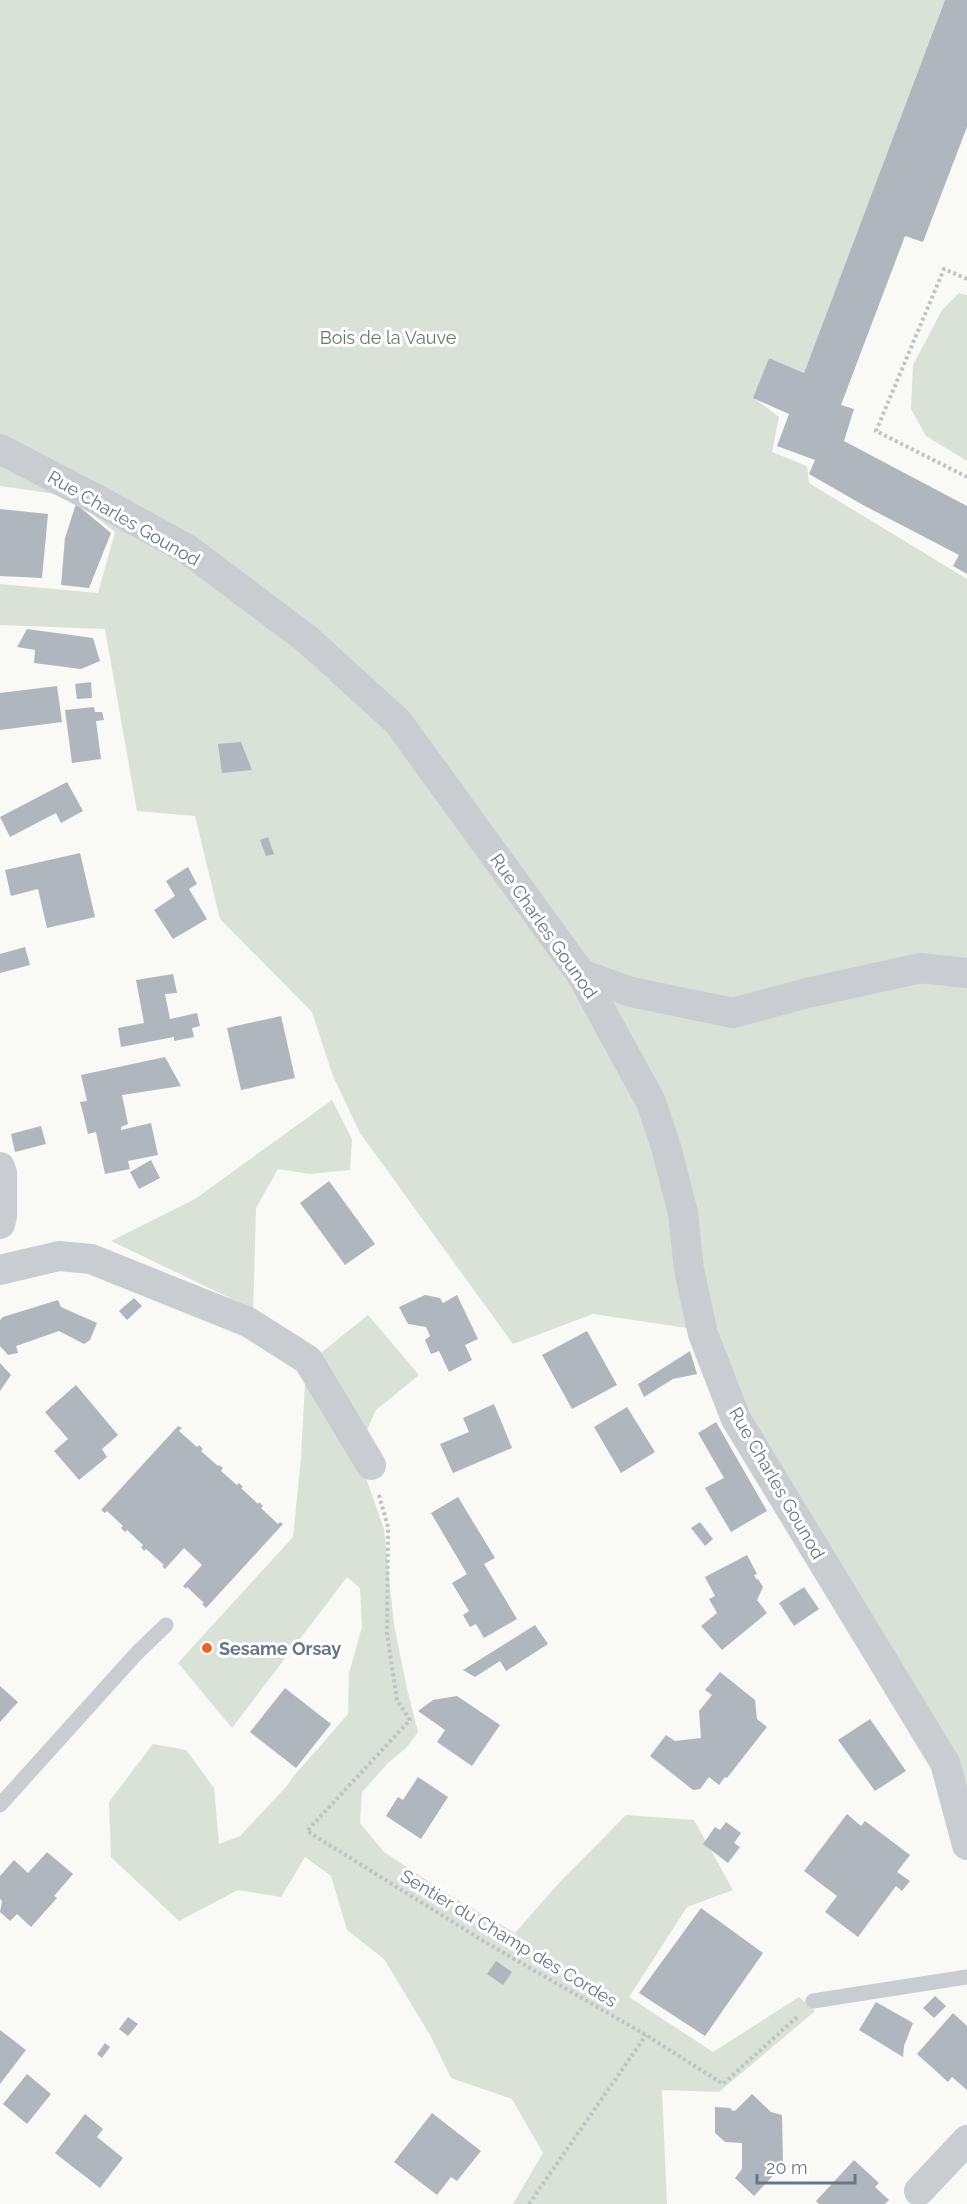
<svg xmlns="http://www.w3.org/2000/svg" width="967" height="2204" font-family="Raleway,sans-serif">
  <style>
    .green { fill: #dae1d7 }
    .building { fill: #afb6bd }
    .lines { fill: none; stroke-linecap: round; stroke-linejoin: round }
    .path { stroke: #c0c3c5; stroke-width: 4; stroke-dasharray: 3 3; stroke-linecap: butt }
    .lane { stroke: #c9ccd0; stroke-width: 15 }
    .street { stroke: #c9ccd0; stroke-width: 30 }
    .poi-dot { fill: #e86727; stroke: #fff; stroke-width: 2 }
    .labels { text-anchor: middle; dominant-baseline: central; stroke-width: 6; stroke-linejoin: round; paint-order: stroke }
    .park-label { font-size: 18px; fill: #657a62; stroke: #fff }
    .street-label { font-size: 18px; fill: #677688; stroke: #fff }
    .poi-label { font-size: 18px; font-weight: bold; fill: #677688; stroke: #fff; text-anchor: start }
  </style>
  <rect width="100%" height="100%" fill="#f9f9f6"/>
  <!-- green -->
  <path class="green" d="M0,0H945L804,373L769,358L754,398L779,417L772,452L807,466L809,483L967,579V1791L745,1412L714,1332L593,1314L513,1344L360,1133L333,1076L312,1012L220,919L195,816L137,811L105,629L0,625V584L98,593L115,532L69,496L0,486Z
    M959,293L967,295V461L926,436L911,409L913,365L942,310Z
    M332,1100L352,1139L350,1170L310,1174L278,1169L256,1208L253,1309L111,1241L195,1199Z
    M368,1315L419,1375L376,1410L357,1452L384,1529L394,1625L407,1689L418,1732L407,1747L388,1763L362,1792L360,1823L384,1852L449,1895L515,1933L558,1884L626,1815L694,1820L733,1890L687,1907L629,1997L713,2052L799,1997L815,2011L719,2092L662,2090L667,2204H513L543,2153L512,2099L451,2078L430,2035L384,1959L347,1930L331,1876L305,1857L281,1897L238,1890L179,1921L111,1857L109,1802L153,1744L186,1750L214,1788L219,1844L240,1836L286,1787L293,1777L348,1714L349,1673L362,1627L360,1588L347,1577L232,1728L178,1663L293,1537L301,1458L306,1365Z"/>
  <!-- building -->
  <path class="building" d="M945,0H967V127L923,242L905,236L841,405L854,409L844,441L967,506V574L953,566L959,555L863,505L809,474L815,460L777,446L789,414L753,398L769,358L804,373Z
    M76,504L111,533L89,588L61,585L65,538Z
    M0,509L48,514L42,578L0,576Z
    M27,629L93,638L100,661L81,669L34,663L35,650L17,647Z
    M91,682L92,698L77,699L75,684Z
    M57,686L62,722L0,730V693Z
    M94,707L95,712H102L104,720L96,721L101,759L72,763L65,710Z
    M241,742L252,770L222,773L218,744Z
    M67,782L83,811L61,823L56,813L10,837L0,817Z
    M268,837L274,854L266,856L260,840Z
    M80,853L95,917L47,928L38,889L11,896L5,870Z
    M188,867L197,884L189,889L207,919L173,939L154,910L175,896L166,881Z
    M25,947L30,965L0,973V954Z
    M173,974L177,993L165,994L170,1019L197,1013L200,1026L192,1028L194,1037L174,1041V1037L121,1047L118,1028L144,1023L136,980Z
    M281,1016L295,1078L241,1090L227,1028Z
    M165,1057L181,1086L122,1095L128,1124L121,1127V1130L151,1123L158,1155L128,1161L130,1169L105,1174L96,1132L88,1134L83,1113L80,1102L87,1101L81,1075Z
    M41,1126L46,1144L15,1152L11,1134Z
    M151,1160L160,1178L139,1189L130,1172Z
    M329,1181L375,1244L345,1265L300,1203Z
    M425,1295L440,1298L443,1303L457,1295L478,1339L465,1345L472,1360L449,1372L439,1351L431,1354L425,1340L430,1336L426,1327L408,1324L399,1307Z
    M134,1298L142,1306L127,1320L119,1311Z
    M58,1300L61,1307L97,1323L90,1340L84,1344L59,1331L16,1346L18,1353L8,1355L0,1346V1320L3,1317Z
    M587,1331L617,1385L572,1409L542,1355Z
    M690,1351L697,1374L673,1379L644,1397L638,1384Z
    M0,1363L11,1375L0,1391Z
    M76,1385L118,1435L102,1449L107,1457L79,1480L54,1451L68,1439L45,1412Z
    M494,1404L512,1448L453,1473L440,1444L469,1432L463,1418Z
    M627,1407L655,1452L621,1473L594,1427Z
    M716,1422L767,1511L731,1532L705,1488L724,1478L698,1433Z
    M178,1426L182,1428L179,1431L197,1447L199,1445L203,1449L201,1451L218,1466L219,1465L223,1468L221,1471L237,1485L239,1483L243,1487L241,1488L258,1504L259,1502L263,1506L261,1508L278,1524L280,1522L283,1524L206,1608L202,1604L204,1603L187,1587L186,1589L183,1586L202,1565L184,1548L165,1569L162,1566L164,1565L146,1549L144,1551L141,1547L143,1545L127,1530L125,1532L121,1528L123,1526L107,1511L105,1513L101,1510Z
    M458,1497L495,1558L484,1564L517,1619L484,1638L476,1624L470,1627L463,1615L469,1611L452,1583L467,1574L431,1513Z
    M700,1522L713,1539L705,1546L691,1528Z
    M747,1555L757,1574L754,1575L757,1580L758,1579L763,1587L757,1600L767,1613L722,1650L701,1626L717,1613L709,1599L715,1596L705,1577Z
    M804,1587L819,1609L794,1626L779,1603Z
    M535,1625L548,1644L506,1671L500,1661L475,1677L463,1670Z
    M720,1672L755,1700L757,1719L767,1727L727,1778L725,1777L719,1785L709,1777L700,1789L693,1790L650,1756L666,1735L675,1741L701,1738L699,1711L712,1695L705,1690Z
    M0,1686L18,1702L0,1722Z
    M285,1688L331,1724L296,1768L250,1732Z
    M457,1696L500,1725L472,1766L437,1742L445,1730L418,1711L433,1700Z
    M870,1719L906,1771L875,1791L838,1740Z
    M418,1777L448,1797L421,1839L386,1816L398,1797L403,1800Z
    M847,1814L861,1826L865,1821L910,1855L897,1872L910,1881L902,1891L896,1886L858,1937L825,1912L837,1896L804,1871Z
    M726,1822L741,1833L734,1843L740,1847L728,1863L703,1844L715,1827L720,1830Z
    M47,1852L73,1874L54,1896L57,1898L31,1927L17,1914L10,1921L0,1912L2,1901L0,1899V1876L14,1860L28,1873Z
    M701,1908L763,1953L705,2036L639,1993Z
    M496,1961L512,1972L503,1985L487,1974Z
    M935,1996L946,2006L934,2018L923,2008Z
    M876,2002L913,2023L904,2046L903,2057L859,2030Z
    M953,2013L967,2026V2090L952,2077L948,2082L917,2054Z
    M128,2017L138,2024L128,2036L119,2029Z
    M0,2030L26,2050L0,2084Z
    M105,2043L110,2047L102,2058L97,2054Z
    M27,2074L51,2094L27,2124L3,2104Z
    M752,2094L771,2112L782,2115L783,2165L754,2196L735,2178L742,2169V2143L725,2142L715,2133V2107L730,2108L733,2111L736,2110Z
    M432,2113L481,2151L457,2181L451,2177L437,2195L394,2162Z
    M85,2114L103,2129L97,2137L123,2158L100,2188L55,2153Z
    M854,2160L879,2183L875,2187L889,2200L885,2204H819L816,2201Z"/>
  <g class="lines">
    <!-- path -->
    <path class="path" d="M967,279L944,269L876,431L967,477
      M379,1495L388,1527L387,1633L397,1700L410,1720L307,1831L485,1942L646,2035L723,2084L798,2016
      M529,2204L646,2035"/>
    <!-- lane -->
    <path class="lane" d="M0,1805L136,1654L166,1625
      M813,2001L967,1977"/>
    <!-- street -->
    <path class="street" d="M0,449L98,500L187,549L308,640L398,722L581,974L651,1102L666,1147L683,1213L689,1270L703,1334L736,1419L945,1763L967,1845
      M581,974L631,992L733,1013L807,993L921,968L967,973
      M0,1167L2,1173V1216L0,1224
      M0,1270L59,1256L91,1259L248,1322L308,1360L371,1465
      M919,2191L967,2140"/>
  </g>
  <!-- markers -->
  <circle class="poi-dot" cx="207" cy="1648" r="6"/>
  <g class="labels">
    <!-- park labels -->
    <g class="park-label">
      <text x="388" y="337">Bois de la Vauve</text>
    </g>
    <!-- street labels -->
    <g class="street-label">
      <text transform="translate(124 518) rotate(30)">Rue Charles Gounod</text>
      <text transform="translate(544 926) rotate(55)">Rue Charles Gounod</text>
      <text transform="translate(777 1483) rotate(60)">Rue Charles Gounod</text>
      <text transform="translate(509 1938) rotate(31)">Sentier du Champ des Cordes</text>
    </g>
    <!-- poi labels -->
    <g class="poi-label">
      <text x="219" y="1648">Sesame Orsay</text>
    </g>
  </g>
  <!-- scale -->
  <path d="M757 2174v9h98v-9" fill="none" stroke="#677688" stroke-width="3"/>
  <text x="766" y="2174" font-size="18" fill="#677688" stroke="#ffffff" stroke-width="4.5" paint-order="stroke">20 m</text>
</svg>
